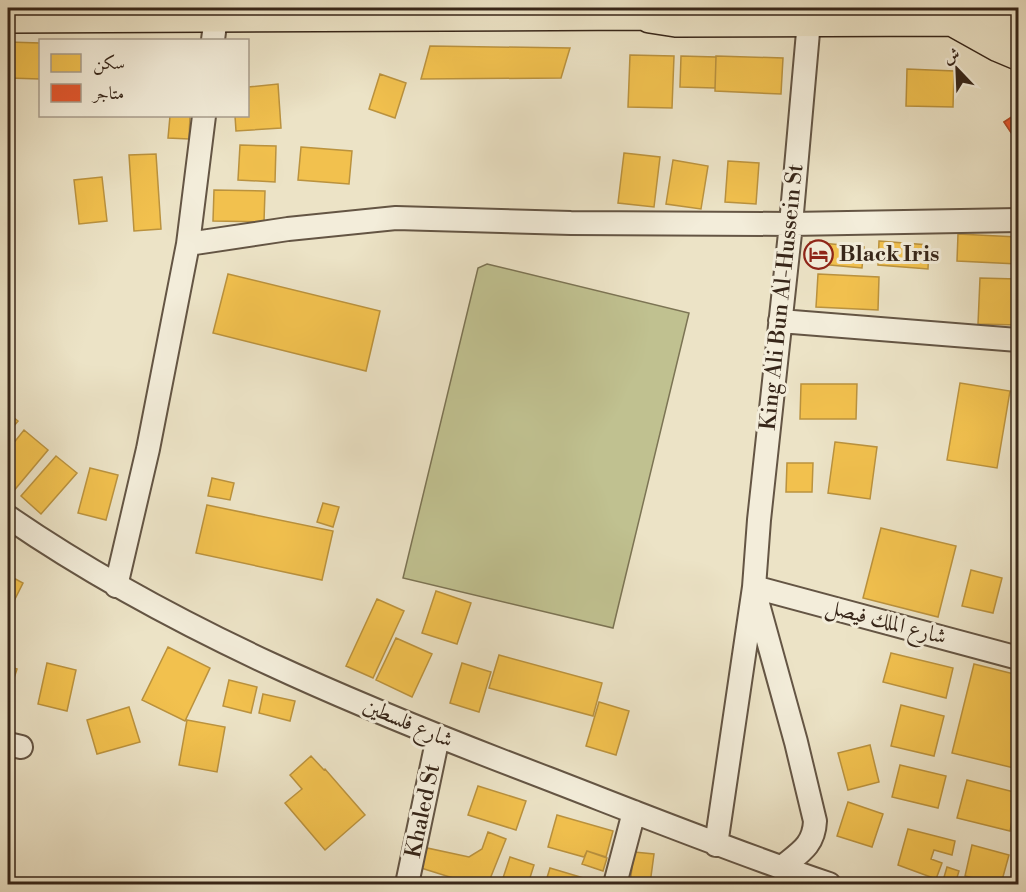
<svg xmlns="http://www.w3.org/2000/svg" width="1026" height="892" font-family="'Libre Bodoni',Amiri,serif">
  <style>
    .green { fill: #c0c190; stroke: #7c7454; stroke-width: 1.5 }
    .homes { fill: #f2c14e; stroke: #ba923e; stroke-width: 1.5 }
    .shops { fill: #e4572e; stroke: #b04828; stroke-width: 1.5 }
    .lines { fill: none; stroke-linecap: round; stroke-linejoin: round }
    .street-casing { stroke: #645544; stroke-width: 26 }
    .primary-casing { stroke: #372619; stroke-width: 36 }
    .street { stroke: #f3edda; stroke-width: 22 }
    .primary { stroke: #ece3c6; stroke-width: 33 }
    .labels { text-anchor: middle; dominant-baseline: central; stroke-width: 6; stroke-linejoin: round; paint-order: stroke }
    .poi-label { font-size: 22px; font-weight: bold; fill: #372619; stroke: #f3edda; text-anchor: start }
    .street-label { font-size: 22px; fill: #372619; stroke: #f3edda }
  </style>
  <rect width="100%" height="100%" fill="#ece3c6"/>
  <filter id="stains"><feTurbulence type="fractalNoise" baseFrequency=".00333" numOctaves="4"/><feColorMatrix values="0 0 0 0 .2 0 0 0 0 .09 0 0 0 0 .02 0 0 0 .5 -.17"/></filter>
  <radialGradient id="worn" r=".72"><stop offset=".6" stop-color="#630" stop-opacity="0"/><stop offset="1" stop-color="#630" stop-opacity=".3"/></radialGradient>
  <!-- green -->
  <path class="green" d="M487,264L689,313L613,628L403,578L478,268Z"/>
  <!-- homes -->
  <path class="homes" d="M8,42L40,43V79L8,78Z
    M430,46L570,48L561,78L421,79Z
    M630,55L674,56L672,108L628,107Z
    M681,56L716,57L715,88L680,87Z
    M716,56L783,58L781,94L715,91Z
    M907,69L954,71L953,107L906,106Z
    M380,74L406,83L395,118L369,109Z
    M278,84L281,128L236,131L235,116H248V87Z
    M1018,113V143L1004,122Z
    M170,116H190L189,139L168,138Z
    M240,145L276,146L275,182L238,180Z
    M301,147L352,151L349,184L298,180Z
    M624,153L660,157L654,207L618,203Z
    M156,154L161,229L134,231L129,155Z
    M673,160L708,166L701,209L666,204Z
    M728,161L759,163L756,204L725,202Z
    M102,177L107,221L79,224L74,180Z
    M214,190L265,191L264,222L213,221Z
    M958,234L1018,237V264L957,261Z
    M879,241L929,245L928,269L878,265Z
    M810,242L864,247L862,268L808,263Z
    M228,274L380,311L366,371L213,333Z
    M818,274L879,277L878,310L816,307Z
    M980,278L1018,279V325L978,324Z
    M960,383L1010,391L997,468L947,460Z
    M801,384H857L856,419H800Z
    M8,413L18,421L8,433Z
    M24,430L48,450L12,493L8,490V450Z
    M835,442L877,447L870,499L828,493Z
    M56,456L77,473L41,514L21,496Z
    M787,463H813L812,492H786Z
    M90,468L118,475L106,520L78,513Z
    M212,478L234,483L230,500L208,496Z
    M323,503L339,507L333,527L317,522Z
    M207,505L333,531L322,580L196,553Z
    M881,528L956,546L938,617L863,598Z
    M971,570L1002,578L993,613L962,606Z
    M8,575L23,583L8,613Z
    M436,591L471,603L457,644L422,633Z
    M377,599L404,611L373,678L346,666Z
    M396,638L432,654L412,697L376,680Z
    M168,647L210,668L185,721L142,700Z
    M891,653L953,668L946,698L883,682Z
    M499,655L602,683L593,716L489,688Z
    M47,663L76,670L67,711L38,704Z
    M462,663L491,672L479,712L450,703Z
    M974,664L1018,675V769L952,753Z
    M8,666L17,669L8,697Z
    M229,680L257,687L251,713L223,706Z
    M263,694L295,701L290,721L259,713Z
    M599,702L629,711L616,755L586,746Z
    M901,705L944,716L934,756L891,746Z
    M129,707L140,742L97,754L87,720Z
    M187,720L225,727L217,772L179,765Z
    M870,745L879,782L848,790L838,753Z
    M311,756L324,770L325,769L365,815L325,850L285,803L302,789L290,775Z
    M900,765L946,776L938,808L892,797Z
    M967,780L1018,793L1010,831L957,818Z
    M478,786L526,801L516,830L468,815Z
    M848,802L883,814L872,847L837,836Z
    M557,815L613,831L606,857L587,851L584,857L548,847Z
    M908,829L955,841L952,855L934,850L931,859L942,863L936,879L898,865Z
    M488,832L506,839L488,884H472L421,868L427,848L469,857L482,849Z
    M972,845L1009,855L1001,884H980L982,880L965,876Z
    M587,851L607,858L603,871L582,864Z
    M634,852L654,854L650,884H630Z
    M510,857L534,865L528,884H501Z
    M947,867L959,871L955,884H942Z
    M550,868L587,879L585,884H545Z"/>
  <!-- shops -->
  <path class="shops" d="M1018,113V143L1004,122Z"/>
  <g class="lines">
    <defs>
      <path id="street" d="M213,40L216,16
        M188,244L288,229L396,218L571,223L791,224L1018,220
        M780,321L1018,340
        M8,517C174,631 362,708 549,779C642,815 734,852 829,884
        M116,586L148,449L188,244L204,116
        M754,587L1018,658
        M756,597L796,742L815,821C814,846 799,853 781,868
        M8,744L21,747
        M716,845L754,587L759,520L791,224L809,21L814,8
        M407,884L438,737
        M615,884L634,812"/>
      <path id="primary" d="M8,16L643,13L654,9L676,8
        M650,16L676,20L952,19L1018,21
        M956,21L999,45L1018,53"/>
    </defs>
    <!-- street casing -->
    <use href="#street" class="street-casing"/>
    <!-- primary casing -->
    <use href="#primary" class="primary-casing"/>
    <!-- street -->
    <use href="#street" class="street"/>
    <!-- primary -->
    <use href="#primary" class="primary"/>
  </g>
  <!-- icons -->
  <defs>
    <symbol id="hotel-ring" viewBox="-11 -11 22 22"><circle r="9.5" fill="#f3edda" stroke="#8f2418" stroke-width="1.5"/><path d="M-6-4.5h1.5V1H6V5H4.5V3h-9V5H-6ZM-4 0a1.8 1.8 0 1 1 3.6 0ZM.5 0V-2.5h3Q6-2.5 6 0Z" fill="#8f2418"/></symbol>
  </defs>
  <g fill-rule="evenodd">
    <use href="#hotel-ring" x="802" y="238" width="33" height="33"/>
  </g>
  <g class="labels">
    <!-- poi labels -->
    <g class="poi-label">
      <text x="839" y="254">Black Iris</text>
    </g>
    <!-- street labels -->
    <g class="street-label">
      <text transform="translate(782 297) rotate(-84)">King Ali Bun Al-Hussein St</text>
      <text transform="translate(886 622) rotate(15)">شارع الملك فيصل</text>
      <text transform="translate(408 723) rotate(23)">شارع فلسطين</text>
      <text transform="translate(423 811) rotate(-78)">Khaled St</text>
    </g>
  </g>
  <!-- margin -->
  <rect width="1026" height="892" fill="none" stroke="#ece3c6" stroke-width="30"/>
  <rect x="9" y="9" width="1008" height="874" fill="none" stroke="#372619" stroke-width="3"/>
  <rect x="15" y="15" width="996" height="862" fill="none" stroke="#372619" stroke-width="1.5"/>
  <!-- legend -->
  <rect x="39" y="39" width="210" height="78" fill="#f3edda" stroke="#a89d8d" stroke-width="1.5"/>
  <rect x="51" y="54" width="30" height="18" fill="#f2c14e" stroke="#a89d8d" stroke-width="1.5"/>
  <text x="93" y="69" font-size="18" fill="#372619">سكن</text>
  <rect x="51" y="84" width="30" height="18" fill="#e4572e" stroke="#a89d8d" stroke-width="1.5"/>
  <text x="93" y="99" font-size="18" fill="#372619">متاجر</text>
  <!-- north arrow -->
  <g transform="translate(957 69) rotate(337)" stroke="#f3edda" stroke-width="4.5" paint-order="stroke">
  <path d="M0-4.5L10 22L0 15L-10 22Z" fill="#372619"/>
  <text y="-9" font-size="16" font-weight="bold" text-anchor="middle" fill="#372619">ش</text>
  </g>
  <rect width="100%" height="100%" filter="url(#stains)"/>
  <rect width="100%" height="100%" fill="url(#worn)"/>
</svg>
